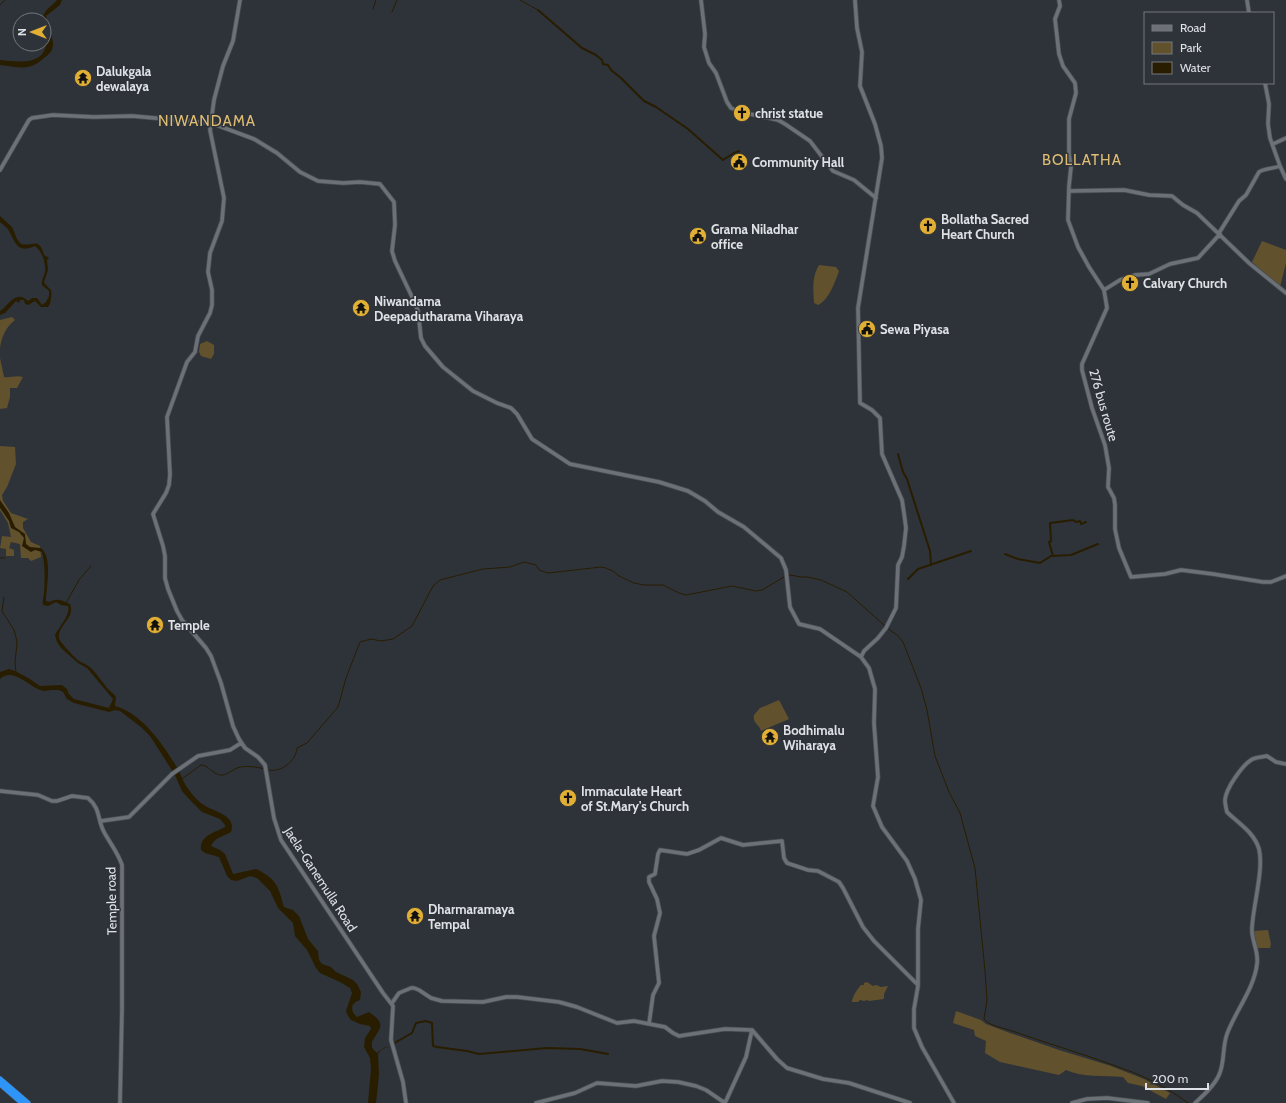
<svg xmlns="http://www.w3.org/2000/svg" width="1286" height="1103" font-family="Cabin,sans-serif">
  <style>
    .green { fill: #62512d }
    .water { fill: #291d00 }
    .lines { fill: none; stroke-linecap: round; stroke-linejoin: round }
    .stream { stroke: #291d00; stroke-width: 1 }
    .canal { stroke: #291d00; stroke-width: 2 }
    .secondary-casing { stroke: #4a4e53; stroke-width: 5 }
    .highway-casing { stroke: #4a4e53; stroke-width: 6 }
    .secondary { stroke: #6b7177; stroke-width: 3.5 }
    .highway { stroke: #2f94f8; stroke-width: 5 }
    .labels { text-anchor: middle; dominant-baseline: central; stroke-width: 3; stroke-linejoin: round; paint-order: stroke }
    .poi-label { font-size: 13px; font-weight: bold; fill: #dee1e5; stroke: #2e3339; text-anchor: start }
    .street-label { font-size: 13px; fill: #dee1e5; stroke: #2e3339 }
    .quarter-label { font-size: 15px; letter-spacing: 1px; fill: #dfbd74; stroke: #2e3339 }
  </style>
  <rect width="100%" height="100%" fill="#2e3339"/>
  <!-- green -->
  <path class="green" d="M1262,241L1286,250V263L1280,287L1252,262Z
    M819,265L836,267L839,271C835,282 829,300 818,305L814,303C813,289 812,277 819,265Z
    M12,317L15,320C6,327 1,337 0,349V320Z
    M207,341L214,345V354L211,359L201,356L199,352L200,344Z
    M0,358L4,377C11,378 16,375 23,377L17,388H10V397L7,408L0,409Z
    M0,446L15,447L16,464L7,487L2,495L3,501L11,513L28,519L23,522V528L31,542L40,546L41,557L31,561L28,558H21L20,544L11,542L9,548L14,550V556H6V549L0,548L2,536L11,537L8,523L0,510Z
    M779,700L789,719L761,731C760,725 752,723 754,715L760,708Z
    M1268,930L1271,944L1270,948H1257L1254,931Z
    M867,982L873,986L876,985L881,987L888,986L884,994V999L869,1001L867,1000L864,1001L860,1000L858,1002H852C852,997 858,988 861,985H864V983Z
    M956,1011L981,1020L986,1024L1010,1033L1059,1050L1111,1066L1144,1079L1170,1093L1166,1099L1142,1086L1128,1083L1123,1077C1104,1075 1084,1078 1066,1070L1059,1075L1000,1062L985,1053L986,1041L975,1036L974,1030L953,1023Z"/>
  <!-- water -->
  <path class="water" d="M57,0H62L60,5L46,16C47,24 52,35 53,43C53,52 49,54 44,58C29,72 18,67 0,65V60C15,61 42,67 46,45C46,41 44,37 44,33C44,29 44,24 44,20H43C42,11 52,6 57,0Z
    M0,216L12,227L17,239L21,244C33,247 39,236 44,255L49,258L47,260L48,270L44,282L45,284L51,290C52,294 51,304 48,307C47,307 42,307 41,307L35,301L28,305L25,304L24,300H20L19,303L16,301L5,313L0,315V311C9,305 16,289 28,301L32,298H37L42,305L46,302L49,296V291L42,285C41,280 44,277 45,272C46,263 42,251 35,246C17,254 16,243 9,231C7,227 3,225 0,222Z
    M0,500L9,513L15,527L25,534L26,544L30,547L41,548C53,557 46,588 46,601C51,603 51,600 56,600C61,599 66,603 70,604C76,618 57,625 59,638C59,641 75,658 79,661C83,663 88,665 92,669C98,675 102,682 107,688C110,691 113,693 116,697L115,706C141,713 163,744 176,766C181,773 183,783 189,790C193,795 198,802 204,805C214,812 237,815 231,832C224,836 214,838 211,846L220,850L225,854L233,874L256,869C277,879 278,886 284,907L293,910L299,916L308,939L318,951L319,960L322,964L331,967L336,972L353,980L357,984L361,992L360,1000C350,1003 350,1011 357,1017L369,1012C388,1025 379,1028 372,1042V1048L377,1053L383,1048L391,1046L382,1049L378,1054L379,1075L376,1103H368L371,1069L370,1058L364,1047L365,1038L371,1029L370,1026L360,1024L351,1020L348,1016L346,1011L352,993L350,988L340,982L320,973L316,968L307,950L295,936L293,923L278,908L270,891L257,878L250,876L237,881L231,880L227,876L219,857L205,853L201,850C199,836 214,833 225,827V825L220,819L202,812L190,800L182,791L175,775L150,736L141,727L120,711L115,710L109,712L74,703L67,699L63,692L59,690H51L44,691L40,690C28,686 13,667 0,679V672L9,669L15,671L30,679L40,686L62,685L67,689L69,694L74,699L109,708L113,699L87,668L78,663L61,648L57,642L55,635C59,627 71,614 68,606L61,605L56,602L48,606L43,605C42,600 44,597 44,592C45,579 45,565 42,552L35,550L31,552L22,546L24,538L19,532L11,528L9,521L0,508Z"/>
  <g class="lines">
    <!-- stream -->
    <path class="stream" d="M520,0L538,10
      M0,5L5,0
      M373,9L376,0
      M392,12L397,0
      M0,558H5
      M4,597L2,611L14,630L16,637L17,643L15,663L16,672
      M66,603L79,580L91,566
      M887,628L897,635L903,642L921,688L927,710L935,756L949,792L960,813L975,868L985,971L987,1000L984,1019C989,1026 1004,1028 1012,1031C1049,1044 1087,1055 1124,1069C1147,1077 1169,1089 1188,1103
      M268,770C281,773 296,761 297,748L307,743L338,707L346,678L360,642L371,639L381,641L393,639L412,626L433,586L440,580L483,569L510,567L524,562L536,565L539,570L548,573L601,567L606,568L613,571L619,576L634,583L644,585H663L679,593L686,595L732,586L756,591L762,590L784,577L790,575L801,577H808L821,580L847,592L885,626
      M182,779L201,765C208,765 213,774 220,775C226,776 232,770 237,768C245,765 257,767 265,769"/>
    <!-- canal -->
    <path class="canal" d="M538,10L582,48L596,55L602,60L603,64L608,65L611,70L621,78L644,101L656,107L688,129L723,160L734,153L739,151
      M898,454L903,472L907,479L930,551L931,565
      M1005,554L1018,559L1040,563L1051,556L1071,555L1098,544
      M1053,556L1049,542L1051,541L1050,523L1073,520L1076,522L1080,521L1081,524L1086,522
      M908,579L918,569L971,551
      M391,1045L412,1033L416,1023L426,1021L432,1023L433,1046L437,1047L467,1051L479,1054L547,1048L580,1049L608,1054"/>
    <defs>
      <path id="secondary" d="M240,0L233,41L223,66L214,100L210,130L224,198L222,221L210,253L208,272L212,290V305L210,313L198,336L195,352L187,362L167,417L170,474L169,485L166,493L153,514L163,546L165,556V578L168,589L177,611L182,620L206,648L211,656L221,683L233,726L239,739L245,748L258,757L265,765L274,818L281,840L383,993L393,1006L391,1040L403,1082L406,1103
        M701,0L705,34L704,47L709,63L716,73L727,102L731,108L741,112L778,120L785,124L810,141L833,171L854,180L876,198
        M855,0L857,28L862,52L860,86L875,124L881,146L882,158L858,308L860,403L872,410L880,418L882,454L902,500L904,513L906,528L904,546L902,557L898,565L896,608L886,628L878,638L864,651L861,657L869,668L875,689L874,723L878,777L873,806L882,827L907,861L915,879L921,900L918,929V986L914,1009V1028L922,1047L954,1103
        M1059,0L1060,6L1055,19L1059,54L1063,66L1075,83L1076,93L1069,119V154L1071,167L1069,186L1068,220L1078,247L1089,267L1104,290L1107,308L1082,364V370L1092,408L1105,445L1109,468L1108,487L1114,498L1115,505V529L1119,548L1131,577L1165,574L1181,570L1213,574L1263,582H1271L1286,576
        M1247,0L1249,13
        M1265,83L1269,104L1268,124L1270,138L1280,166L1286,179
        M1273,144L1286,138
        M0,170L29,120L32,118L53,115L94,117L132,116L211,123L254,139L277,153L300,172L318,181L343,183L360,182L380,184L394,202L395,225L392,251L395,261L413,299L418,311L421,338L425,346L443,367L473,391L497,403L511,408L517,414L532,439L570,464L659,482L688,491L705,501L718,512L744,527L781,558L786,570L790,607L799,624L820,629L861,657
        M1069,191L1124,190L1149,195L1172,196L1183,205L1197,213L1249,263L1286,293
        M1219,233L1239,201L1246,195L1259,172C1265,168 1273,169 1280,166
        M1104,290L1120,280L1135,275L1149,274L1170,264L1198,258L1220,234
        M0,791L38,795L52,801H57L72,796L88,798C101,809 97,819 104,832C110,843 118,853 122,865V1009L120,1103
        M101,821L129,817L172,774L198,756L230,750L241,743
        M392,1003L399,993L411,988H414L419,990L431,998L442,1001L483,1002L506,997H517L559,1002L577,1007L617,1023L634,1021L665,1027L673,1033L679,1036L725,1029L752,1030
        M649,1024L653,995L659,983L654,936L660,913L657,899L649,882V877L655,874L658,854L660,850L687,854L699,850L721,838L743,845L782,841L784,858L787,863L808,870L818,871L839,882L843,888L863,927L874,941L918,985
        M752,1030L777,1059L787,1068L823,1079L849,1083L910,1103
        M536,1103L575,1093L597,1083L636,1086L662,1081L678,1082L696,1086L706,1090L725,1103
        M725,1103L746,1057L752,1030
        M1072,1103L1087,1099L1107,1098L1148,1103
        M1195,1103C1204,1095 1214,1086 1219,1075C1225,1062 1222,1048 1227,1034C1236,1010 1254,989 1257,964C1259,951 1251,940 1252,928C1253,906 1264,869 1259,849C1254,832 1238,823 1227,812C1226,808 1225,804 1225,800C1226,788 1242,766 1251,760C1255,757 1262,757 1267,756L1276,762L1286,764"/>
      <path id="highway" d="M0,1079L28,1103
        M0,1084L22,1103"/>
    </defs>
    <!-- secondary casing -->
    <use href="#secondary" class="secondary-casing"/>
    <!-- highway casing -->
    <use href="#highway" class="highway-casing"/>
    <!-- secondary -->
    <use href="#secondary" class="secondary"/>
    <!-- highway -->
    <use href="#highway" class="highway"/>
  </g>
  <!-- icons -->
  <defs>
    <symbol id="temple-disc" viewBox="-11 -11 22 22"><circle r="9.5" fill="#e1af34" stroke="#2e3339"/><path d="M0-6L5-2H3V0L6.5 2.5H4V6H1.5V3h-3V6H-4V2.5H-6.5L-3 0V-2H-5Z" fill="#111"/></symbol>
    <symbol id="church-disc" viewBox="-11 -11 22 22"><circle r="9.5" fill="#e1af34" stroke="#2e3339"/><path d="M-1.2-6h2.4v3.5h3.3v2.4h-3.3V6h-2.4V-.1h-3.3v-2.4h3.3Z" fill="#111"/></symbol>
    <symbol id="civic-disc" viewBox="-11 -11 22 22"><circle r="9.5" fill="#e1af34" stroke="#2e3339"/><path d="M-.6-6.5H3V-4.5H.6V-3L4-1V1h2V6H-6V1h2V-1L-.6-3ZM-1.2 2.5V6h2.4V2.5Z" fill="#111"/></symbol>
  </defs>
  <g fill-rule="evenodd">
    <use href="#temple-disc" x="73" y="68" width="20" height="20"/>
    <use href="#church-disc" x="732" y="103" width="20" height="20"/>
    <use href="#civic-disc" x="729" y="152" width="20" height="20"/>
    <use href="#church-disc" x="918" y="216" width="20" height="20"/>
    <use href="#civic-disc" x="688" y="226" width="20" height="20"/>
    <use href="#church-disc" x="1120" y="273" width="20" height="20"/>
    <use href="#temple-disc" x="351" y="298" width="20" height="20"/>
    <use href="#civic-disc" x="857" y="319" width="20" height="20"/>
    <use href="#temple-disc" x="145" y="615" width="20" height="20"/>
    <use href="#temple-disc" x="760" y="727" width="20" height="20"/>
    <use href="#church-disc" x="558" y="788" width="20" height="20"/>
    <use href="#temple-disc" x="405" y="906" width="20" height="20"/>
  </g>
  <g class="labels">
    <!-- poi labels -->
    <g class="poi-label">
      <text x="96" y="71">Dalukgala<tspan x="96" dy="15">dewalaya</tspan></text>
      <text x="755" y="113">christ statue</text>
      <text x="752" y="162">Community Hall</text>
      <text x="941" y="219">Bollatha Sacred<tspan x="941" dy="15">Heart Church</tspan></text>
      <text x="711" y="229">Grama Niladhar<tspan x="711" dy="15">office</tspan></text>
      <text x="1143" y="283">Calvary Church</text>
      <text x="374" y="301">Niwandama<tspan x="374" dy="15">Deepadutharama Viharaya</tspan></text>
      <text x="880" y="329">Sewa Piyasa</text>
      <text x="168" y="625">Temple</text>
      <text x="783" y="730">Bodhimalu<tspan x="783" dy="15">Wiharaya</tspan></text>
      <text x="581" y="791">Immaculate Heart<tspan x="581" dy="15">of St.Mary's Church</tspan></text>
      <text x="428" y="909">Dharmaramaya<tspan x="428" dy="15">Tempal</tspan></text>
    </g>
    <!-- street labels -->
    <g class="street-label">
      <text transform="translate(1104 405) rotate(74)">276 bus route</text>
      <text transform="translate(321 879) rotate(57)">Jaela-Ganemulla Road</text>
      <text transform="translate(111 901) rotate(-91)">Temple road</text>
    </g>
    <!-- quarter labels -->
    <g class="quarter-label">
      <text x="207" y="121">NIWANDAMA</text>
      <text x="1082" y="160">BOLLATHA</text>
    </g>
  </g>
  <!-- legend -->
  <rect x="1144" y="12" width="130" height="72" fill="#2e3339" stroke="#74797e"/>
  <rect x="1152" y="25" width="20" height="6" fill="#6b7177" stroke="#74797e"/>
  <text x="1180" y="32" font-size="12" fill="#dee1e5">Road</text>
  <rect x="1152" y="42" width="20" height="12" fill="#62512d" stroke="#74797e"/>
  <text x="1180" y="52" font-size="12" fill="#dee1e5">Park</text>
  <rect x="1152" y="62" width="20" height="12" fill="#291d00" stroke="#74797e"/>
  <text x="1180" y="72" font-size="12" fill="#dee1e5">Water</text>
  <!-- north arrow -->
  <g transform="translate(32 32) rotate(270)"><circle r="19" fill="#2e3339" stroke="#74797e"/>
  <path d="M0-3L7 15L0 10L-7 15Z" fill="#e1af34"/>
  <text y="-6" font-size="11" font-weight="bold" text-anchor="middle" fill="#dee1e5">N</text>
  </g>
  <!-- scale -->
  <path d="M1146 1083v6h62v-6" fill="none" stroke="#dee1e5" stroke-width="2"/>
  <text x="1152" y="1083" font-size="12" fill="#dee1e5" stroke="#2e3339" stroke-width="3" paint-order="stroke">200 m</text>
</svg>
